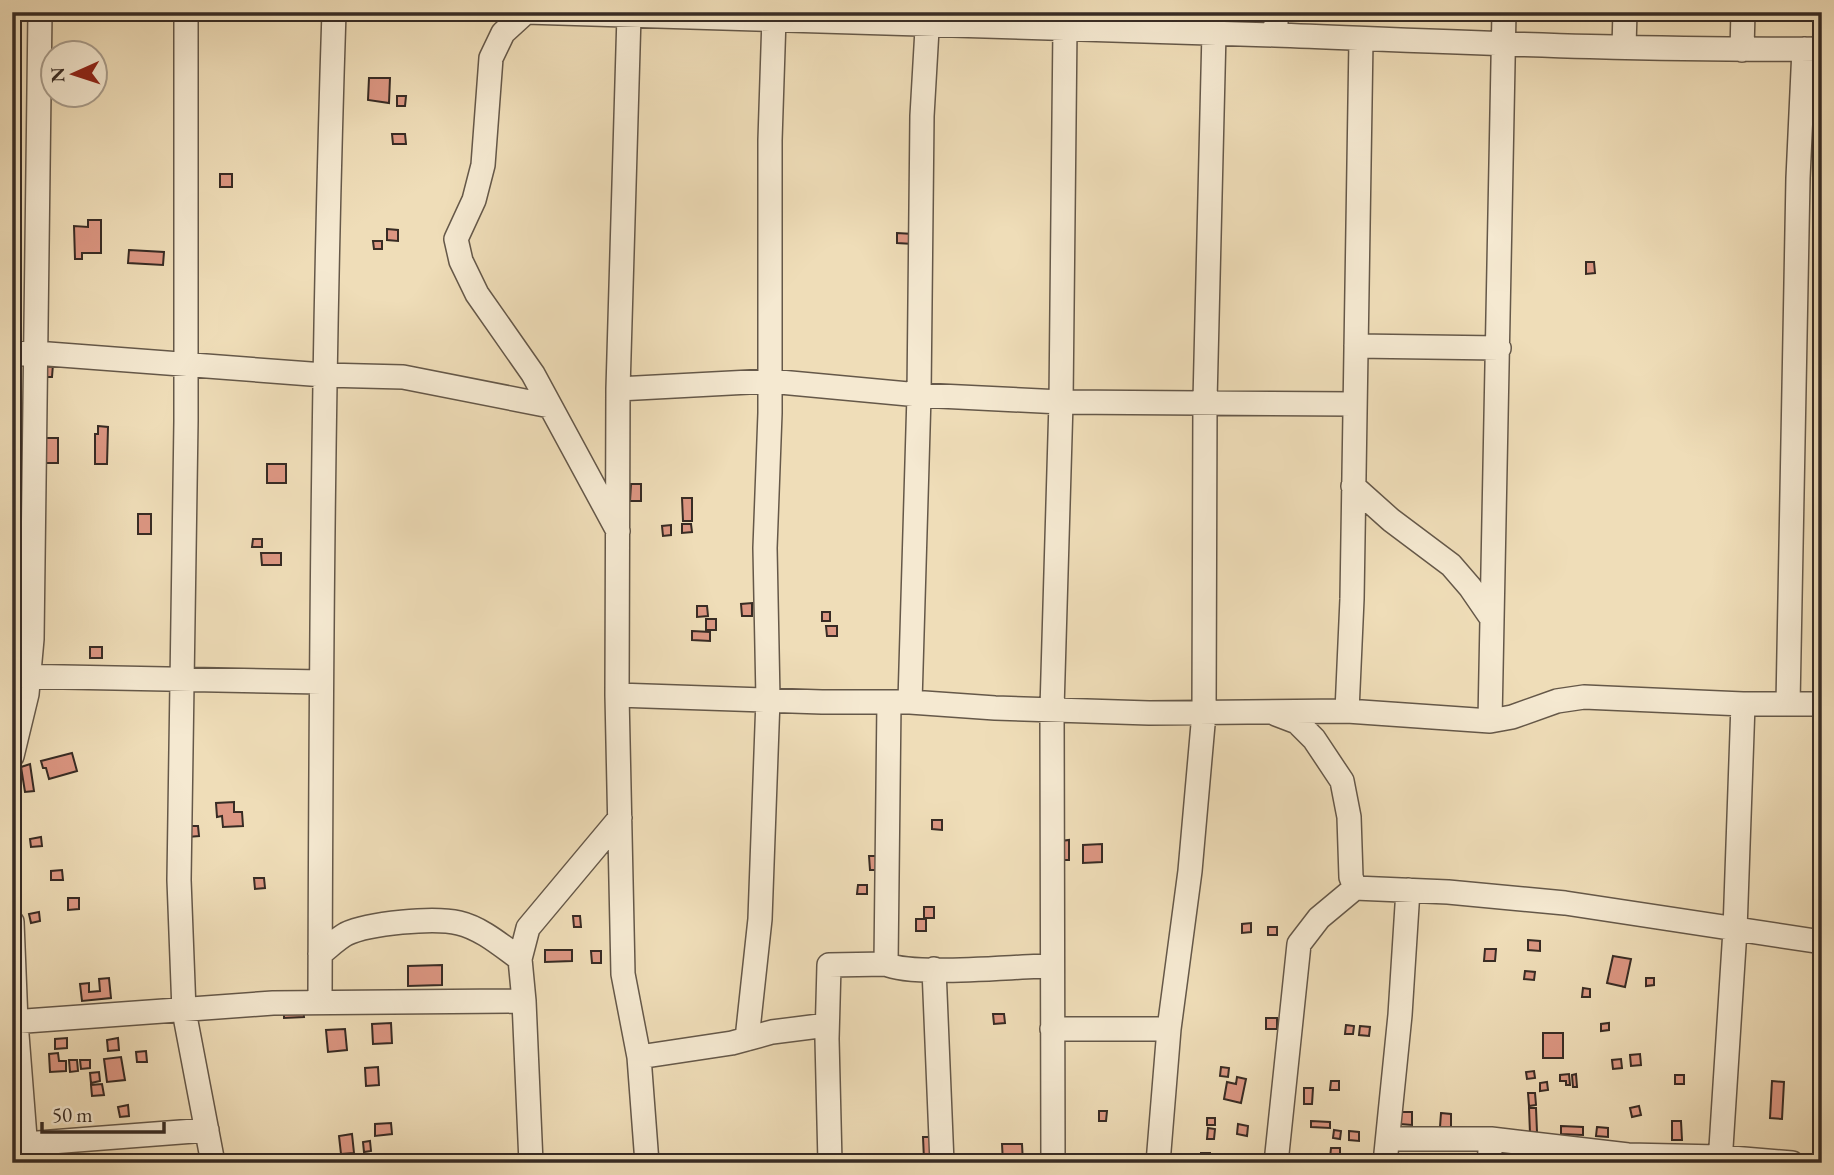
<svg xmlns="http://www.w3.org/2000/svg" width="1834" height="1175" font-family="'EB Garamond',serif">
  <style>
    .building { fill: #dc9682; stroke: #372b24; stroke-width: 2 }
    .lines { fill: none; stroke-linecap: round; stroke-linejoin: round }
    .minor-casing { stroke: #655849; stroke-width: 26 }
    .minor { stroke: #f5e9d1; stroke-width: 23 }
  </style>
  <rect width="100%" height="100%" fill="#efddb8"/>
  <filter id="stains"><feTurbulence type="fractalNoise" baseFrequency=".00286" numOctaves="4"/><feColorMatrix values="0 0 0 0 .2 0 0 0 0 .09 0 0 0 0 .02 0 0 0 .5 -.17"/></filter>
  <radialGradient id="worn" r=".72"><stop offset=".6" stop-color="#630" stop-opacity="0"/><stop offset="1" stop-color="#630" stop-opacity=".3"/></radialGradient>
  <!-- building -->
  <path class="building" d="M369,78H390L389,103L368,100Z
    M397,96H406L405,106H397Z
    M392,134H405L406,144H393Z
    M220,174H232V187H220Z
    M88,220H101V253H82V259H75L74,226L88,227Z
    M387,229L398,230V241L387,240Z
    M897,233L913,234V244L897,243Z
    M373,241H382V249H374Z
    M129,250L164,252L163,265L128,263Z
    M1586,262H1594L1595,273L1586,274Z
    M41,364H53L52,377H40Z
    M98,426L108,427L107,464H95V434H98Z
    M46,438H58V463H45Z
    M267,464H286V483H267Z
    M631,484H641V501H630Z
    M682,498H692V521H683Z
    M138,514H151V534H138Z
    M682,524H691L692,532L682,533Z
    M671,525V535L663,536L662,526Z
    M253,539H262V547H252Z
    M261,553H281V565H262Z
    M752,603V616H742L741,604Z
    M697,606H707L708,616L697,617Z
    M822,612H830V621H822Z
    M706,619H716V630H706Z
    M826,626H837V636H827Z
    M692,631L710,632V641L692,640Z
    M90,647H102V658H90Z
    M72,753L77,771L49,779L46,768H43L41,761Z
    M30,764L34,791L25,792L21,767Z
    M234,802V812H242L243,826L223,827L222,816L217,817L216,803Z
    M932,820H942V830L932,829Z
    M187,826H198L199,836L188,837Z
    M41,837L42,846L31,847L30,839Z
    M1069,840V860H1061V841Z
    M1102,844V862L1083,863V845Z
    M869,856H880V870H870Z
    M62,870L63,880H51V871Z
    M254,878H264L265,888L255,889Z
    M858,885H867V894H857Z
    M68,898H79V909L68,910Z
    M924,907H934V918H924Z
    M39,912L40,921L31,923L29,914Z
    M573,916H580L581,927H574Z
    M916,919H926V931H916Z
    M1251,923V932L1242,933V924Z
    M1268,927H1277V935H1268Z
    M1528,940L1540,941V951L1528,950Z
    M1485,949H1496L1495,961H1484Z
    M545,950H572V961L545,962Z
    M591,951H601V963H592Z
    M1613,956L1631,959L1625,987L1607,983Z
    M442,965V985L408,986V966Z
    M1525,971L1535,972L1534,980L1524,979Z
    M109,978L111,998L82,1001L80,984L89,983V992L100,991L99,979Z
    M1646,978H1654V985L1646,986Z
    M1583,988L1590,989V997H1582Z
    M303,1008L304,1017L284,1018V1009Z
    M993,1014H1004L1005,1023L994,1024Z
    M1266,1018H1277V1029H1266Z
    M391,1023L392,1043L373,1044L372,1024Z
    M1609,1023V1030L1601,1031V1024Z
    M1346,1025L1354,1026L1353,1034H1345Z
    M1360,1026L1370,1027L1369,1036L1359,1035Z
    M345,1029L347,1050L328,1052L326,1030Z
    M1543,1033H1563V1058H1543Z
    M67,1038V1048L55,1049V1039Z
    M118,1038L119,1050L108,1051L107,1040Z
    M146,1051L147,1062H137L136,1052Z
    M58,1053L59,1061H66V1071L50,1072L49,1054Z
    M1640,1054L1641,1065L1631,1066L1630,1055Z
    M121,1057L125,1080L107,1082L104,1059Z
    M1621,1059L1622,1068L1613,1069L1612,1060Z
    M69,1060H77L78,1071L70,1072Z
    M80,1060H90V1068L81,1069Z
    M378,1067L379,1085L366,1086L365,1068Z
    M1221,1067L1229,1068L1228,1077L1220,1076Z
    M1534,1071L1535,1078L1527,1079L1526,1072Z
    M99,1072L100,1081L91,1083L90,1073Z
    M1569,1074L1570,1085H1566V1081H1560V1075Z
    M1576,1074L1577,1087H1573L1572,1075Z
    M1675,1075H1684V1084H1675Z
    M1237,1077L1246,1079L1241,1103L1224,1099L1227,1082L1236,1084Z
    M1331,1081H1339V1090H1330Z
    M1772,1081L1784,1082L1782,1119L1770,1118Z
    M1547,1082L1548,1090L1540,1091V1083Z
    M102,1084L104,1095L92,1096L91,1085Z
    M1304,1088H1313L1312,1104H1304Z
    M1528,1093H1535L1536,1105L1529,1106Z
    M128,1105L129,1116L120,1117L118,1107Z
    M1639,1106L1641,1115L1632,1117L1630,1108Z
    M1529,1108H1536L1537,1132L1530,1133Z
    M1099,1111H1107L1106,1121H1099Z
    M1401,1112H1412V1125L1400,1124Z
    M1441,1113L1451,1114V1127H1440Z
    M1207,1118H1215V1125H1207Z
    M1311,1121L1330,1122V1128L1311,1127Z
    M1672,1121H1681L1682,1140H1672Z
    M391,1123L392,1134L375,1136V1124Z
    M1238,1124L1248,1126L1247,1136L1237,1134Z
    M1561,1126L1583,1127V1135L1561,1134Z
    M1597,1127L1608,1128V1137L1596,1136Z
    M1208,1128L1215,1129L1214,1139H1207Z
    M1334,1130L1341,1131L1340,1139L1333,1138Z
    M1349,1131L1359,1132V1141L1349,1140Z
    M352,1134L354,1153L341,1154L339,1136Z
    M923,1137H933L934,1159L924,1160Z
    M370,1141L371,1151L364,1152L363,1142Z
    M1002,1144H1022L1023,1163H1003Z
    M1331,1148H1340V1159L1330,1158Z
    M1201,1153H1210V1163H1201Z"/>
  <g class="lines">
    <defs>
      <path id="minor" d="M186,12V421L179,880L184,1011L213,1163
        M629,15L618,389L617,695L623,974L639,1057L647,1163
        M1276,35V12
        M1624,47L1625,12
        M1742,50L1743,12
        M1356,346L1499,348
        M12,354L35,353L324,375L403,377L550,406
        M618,389L769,381L919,395L1061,402L1354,404
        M1353,486L1391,520L1451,565L1470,587L1492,619
        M618,531L533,374L477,294L461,261L456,239L474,200L483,165L491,58L503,33L526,12C775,18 1025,25 1275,35C1457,42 1639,51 1822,49
        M12,676L321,682
        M617,695L822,702H910L995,708L1149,713L1347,711L1490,721L1512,717L1557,701L1584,697L1743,704H1822
        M910,702L919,395L922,116L928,12
        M1788,704L1798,178L1804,49
        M1347,711L1352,599L1361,40
        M1276,714L1297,722L1314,739L1342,781L1349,817L1351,877L1355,888L1448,892L1565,903L1822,942
        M1490,721L1504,12
        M12,756L27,694L32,639L40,12
        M12,922L16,1022L27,1163
        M320,954C328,948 337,939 346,934C369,923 434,917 459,923C481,928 502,946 520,959
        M886,964L889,702
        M934,969L942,1163
        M320,1002C321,672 323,342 334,12
        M12,1022L273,1003L524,1001
        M1052,1029H1169
        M747,1039L760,919L768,699L765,548L770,413V140L774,18
        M639,1057L732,1043L772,1032L827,1025
        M1388,1139H1491L1628,1155L1720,1157L1792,1163
        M25,1144L207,1130
        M531,1163L524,1001L520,959L528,928L620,818
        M830,1163L827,1039L829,965L886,964C913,977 1016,966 1052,966
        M1053,1163L1052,709L1061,402L1065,27
        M1158,1163L1169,1029L1190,871L1204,713L1205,401L1214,32
        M1276,1163L1299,944L1319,918L1355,888
        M1385,1163L1400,1015L1408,890
        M1489,1163L1491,1139
        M1720,1163L1735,930L1743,704"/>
    </defs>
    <!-- minor casing -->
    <use href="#minor" class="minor-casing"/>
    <!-- minor -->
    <use href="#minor" class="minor"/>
  </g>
  <!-- margin -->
  <rect width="1834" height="1175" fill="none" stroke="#efddb8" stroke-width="42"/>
  <rect x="14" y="14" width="1806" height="1147" fill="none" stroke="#372b24" stroke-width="3.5"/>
  <rect x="21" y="21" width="1792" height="1133" fill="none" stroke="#372b24" stroke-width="2"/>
  <!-- north arrow -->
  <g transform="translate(74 74) rotate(267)"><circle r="33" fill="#f5e9d1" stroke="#a99d8c" stroke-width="2"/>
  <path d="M0-5L12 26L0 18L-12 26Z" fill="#8f2418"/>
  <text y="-10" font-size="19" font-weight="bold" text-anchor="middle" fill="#372b24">N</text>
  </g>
  <!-- scale -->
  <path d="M42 1122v10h122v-10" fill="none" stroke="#372b24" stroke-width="3.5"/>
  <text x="52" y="1122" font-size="21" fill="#372b24" stroke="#f5e9d1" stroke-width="5" paint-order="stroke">50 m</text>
  <rect width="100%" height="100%" filter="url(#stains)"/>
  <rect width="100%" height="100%" fill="url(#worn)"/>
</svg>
